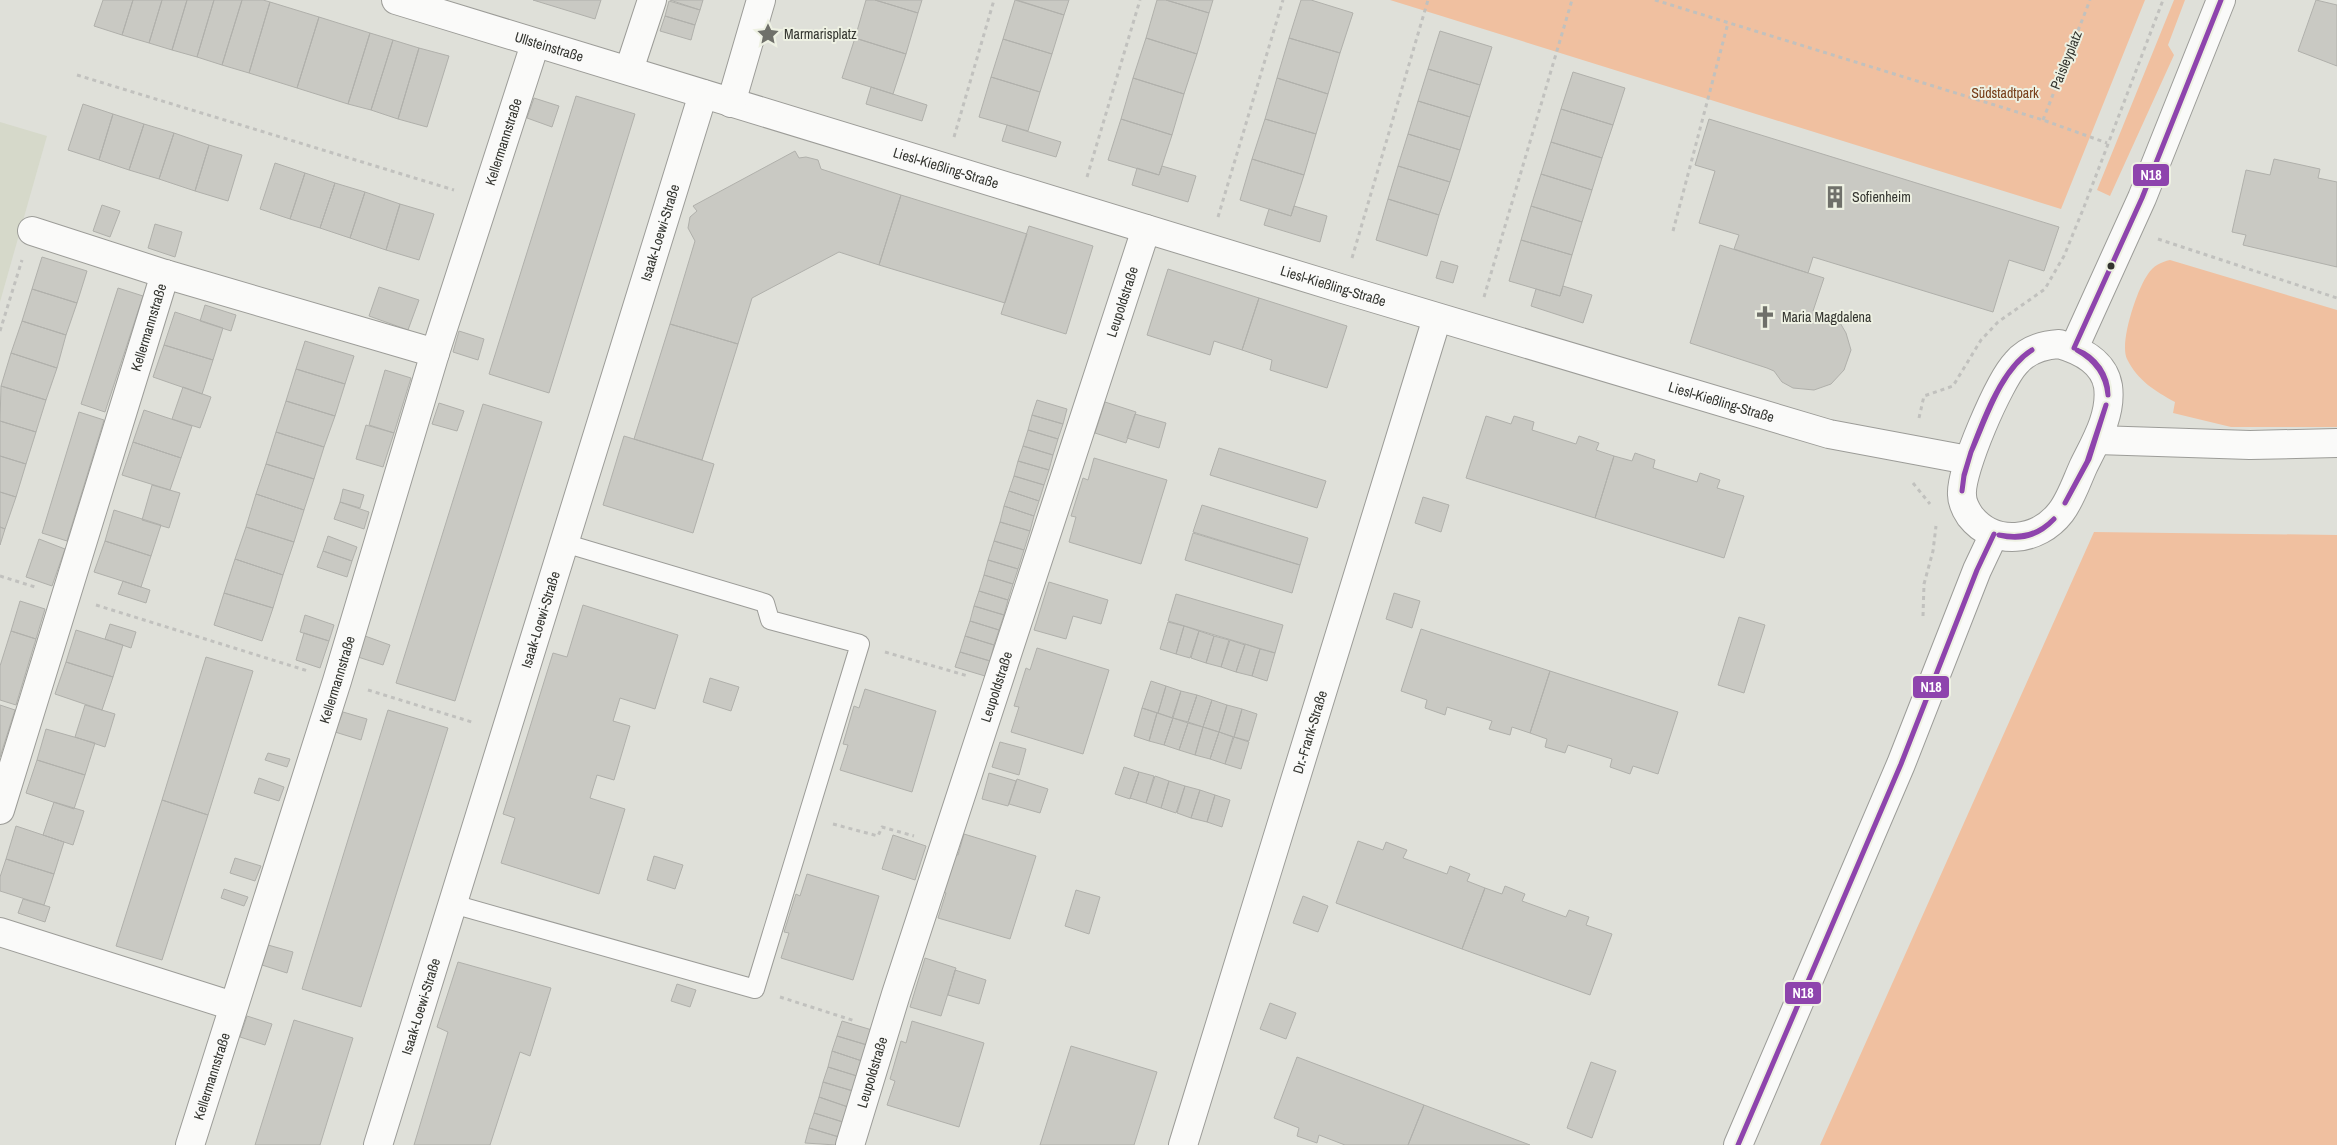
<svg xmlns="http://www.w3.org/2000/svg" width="2337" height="1145" font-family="'Archivo Narrow',sans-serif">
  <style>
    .built { fill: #d6d9ca }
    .green { fill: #f0c0a0 }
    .building { fill: #c9c9c3; stroke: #b0b0ab }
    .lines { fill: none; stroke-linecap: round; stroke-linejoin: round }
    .lane-casing { stroke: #9c9c98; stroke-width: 20 }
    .street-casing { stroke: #9c9c98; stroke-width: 30 }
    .secondary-casing { stroke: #9c9c98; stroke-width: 30 }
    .path { stroke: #c1c1be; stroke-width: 3; stroke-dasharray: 4 4; stroke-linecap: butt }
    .lane { stroke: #fafaf9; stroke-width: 18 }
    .street { stroke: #fafaf9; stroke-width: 28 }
    .secondary { stroke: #fafaf9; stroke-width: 28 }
    .bus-1-casing { stroke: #eef1e3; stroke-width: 9 }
    .bus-1 { stroke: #8e44ad; stroke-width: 5 }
    .bus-dot { fill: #33342f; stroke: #eef1e3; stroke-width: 2 }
    .labels { text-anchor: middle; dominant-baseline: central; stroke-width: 4; stroke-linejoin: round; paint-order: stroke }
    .poi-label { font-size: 14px; fill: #33342f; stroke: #eef1e3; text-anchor: start }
    .street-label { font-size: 14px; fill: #33342f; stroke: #eef1e3 }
    .park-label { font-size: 14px; fill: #753c17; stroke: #eef1e3 }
    .line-badge { stroke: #eef1e3; stroke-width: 2 }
    .badge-label { font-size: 14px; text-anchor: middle; font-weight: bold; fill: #fff }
  </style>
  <rect width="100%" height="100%" fill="#dfe0d9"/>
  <!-- built -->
  <path class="built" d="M0,122L47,136L0,302Z"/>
  <!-- green -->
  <path class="green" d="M1390,0H2145L2061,209Z
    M2174,0H2185L2168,45L2174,55L2110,196L2097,190Z
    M2170,260L2337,310V427H2231L2173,413L2175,402C2155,391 2138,381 2127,359C2119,343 2137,289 2148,274C2153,266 2161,262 2170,260Z
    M2094,532L2337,535V1145H1820Z"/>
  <!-- building -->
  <path class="building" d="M103,0H133L122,35L94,26Z
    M133,0H162L149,43L122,35Z
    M162,0H187L172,50L149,43Z
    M187,0H214L197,57L172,50Z
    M214,0H242L222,65L197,57Z
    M242,0H263L270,2L249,73L222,65Z
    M533,0H601L595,19Z
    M670,0H703L700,10Z
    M866,0H875L918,13L906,54L855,38Z
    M875,0H922L918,13Z
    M1015,0L1064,15L1052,54L1003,39Z
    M1017,0H1069L1064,15Z
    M1157,0H1166L1209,13L1197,54L1146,38Z
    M1166,0H1213L1209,13Z
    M1301,0H1311L1353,13L1340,53L1289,38Z
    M2316,0L2337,5V66L2298,51Z
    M669,1L700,10L695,25L665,16Z
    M270,2L319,17L297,88L249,73Z
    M665,16L695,25L691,40L660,31Z
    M319,17L370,33L348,104L297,88Z
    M1440,31L1492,47L1480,85L1428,69Z
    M370,33L393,40L371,110L348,104Z
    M855,38L906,54L893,94L842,78Z
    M1146,38L1197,54L1184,94L1133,78Z
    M1289,38L1340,53L1328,94L1277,78Z
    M1003,39L1052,54L1040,92L991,77Z
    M393,40L419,48L398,119L371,110Z
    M419,48L449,56L427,127L398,119Z
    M1428,69L1480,85L1470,117L1418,101Z
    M1573,72L1625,88L1613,125L1561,109Z
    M991,77L1040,92L1028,131L979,117Z
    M1133,78L1184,94L1172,135L1121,119Z
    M1277,78L1328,94L1316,134L1265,119Z
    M871,87L927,105L922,121L866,104Z
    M576,96L635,114L549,393L489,374Z
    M534,98L559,106L552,127L527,118Z
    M1418,101L1470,117L1460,150L1408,134Z
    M83,104L113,114L99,160L68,150Z
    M1561,109L1613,125L1602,158L1551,142Z
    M113,114L144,124L129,170L99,160Z
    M1121,119L1172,135L1159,175L1108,160Z
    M1265,119L1316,134L1304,175L1252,159Z
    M1709,119L2059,227L2044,271L2009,260L1993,312L1813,257L1808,273L1734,249L1739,235L1699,223L1715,171L1695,165Z
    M144,124L174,133L159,179L129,170Z
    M1007,125L1061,142L1056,157L1002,141Z
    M174,133L209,145L195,191L159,179Z
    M1408,134L1460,150L1450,182L1398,166Z
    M1551,142L1602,158L1592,190L1541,174Z
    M209,145L242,155L228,201L195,191Z
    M795,151L799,158L806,157L818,160L821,169L901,195L879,265L839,252L752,298L738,344L670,324L695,241L688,228L690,217L697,211L693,206Z
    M1252,159L1304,175L1291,216L1240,200Z
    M2274,159L2320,169L2318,178L2337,182V267L2243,245L2246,235L2232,232L2246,170L2270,175Z
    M275,163L305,173L290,219L260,209Z
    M1162,166L1196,176L1188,202L1132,185L1137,168L1159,175Z
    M1398,166L1450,182L1439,215L1388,199Z
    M305,173L335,183L320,228L290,219Z
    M1541,174L1592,190L1582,222L1531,206Z
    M335,183L365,192L350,238L320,228Z
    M365,192L400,204L386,250L350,238Z
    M901,195L1027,234L1005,303L879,265Z
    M1388,199L1439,215L1427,256L1376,240Z
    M400,204L434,214L419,260L386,250Z
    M102,205L120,211L110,237L93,231Z
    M1294,206L1327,216L1320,242L1264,225L1269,209L1291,216Z
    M1531,206L1582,222L1572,255L1521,240Z
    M155,224L182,232L175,257L148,248Z
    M1029,226L1093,246L1066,334L1001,314Z
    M1521,240L1572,255L1560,296L1509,281Z
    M1720,245L1824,278L1813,311L1827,314L1839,321L1846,333L1851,350L1844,370L1831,384L1814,390L1793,388L1782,382L1774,371L1767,368L1690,343Z
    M42,257L87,271L77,303L32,289Z
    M1441,261L1458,266L1453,283L1436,278Z
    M1168,269L1259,298L1242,350L1214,341L1210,355L1147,335Z
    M1563,286L1592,295L1583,323L1531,306L1536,289L1560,296Z
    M379,287L419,300L408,330L369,316Z
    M118,288L143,296L105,412L81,404Z
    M32,289L77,303L66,335L22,321Z
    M1259,298L1347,326L1327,388L1270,370L1272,360L1242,350Z
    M205,305L236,315L231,331L200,321Z
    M175,312L223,328L213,360L164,345Z
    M22,321L66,335L57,368L11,353Z
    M670,324L738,344L702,460L634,439Z
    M459,331L484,339L478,360L453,352Z
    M305,341L354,356L345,384L296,369Z
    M164,345L213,360L202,394L153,377Z
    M11,353L57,368L46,400L1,386Z
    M296,369L345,384L335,416L286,401Z
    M385,370L411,378L394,433L369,425Z
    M1,386L46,400L36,432L0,421Z
    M183,387L211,397L200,428L172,419Z
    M1037,400L1067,409L1063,424L1032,415Z
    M286,401L335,416L324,447L276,432Z
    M1105,402L1136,412L1126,443L1095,433Z
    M439,403L464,411L457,431L432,424Z
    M483,404L542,422L455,701L396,683Z
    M144,410L192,426L181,458L133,442Z
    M79,412L104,420L67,541L42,533Z
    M1135,414L1166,423L1159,448L1127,438Z
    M1032,415L1063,424L1058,439L1028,430Z
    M1486,416L1511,424L1514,416L1534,422L1532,430L1576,444L1579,436L1599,443L1596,450L1614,456L1595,518L1466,478Z
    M0,421L36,432L26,464L0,456Z
    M366,425L394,433L383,467L356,459Z
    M1028,430L1058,439L1053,455L1023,446Z
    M276,432L324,447L314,479L266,464Z
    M624,436L714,464L693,533L603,505Z
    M133,442L181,458L170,490L122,475Z
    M1023,446L1053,455L1049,470L1018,461Z
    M1219,448L1326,481L1317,508L1210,475Z
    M1635,453L1655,460L1653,468L1697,482L1700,473L1720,480L1717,488L1744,496L1724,558L1595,518L1614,456L1632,461Z
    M0,456L26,464L16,497L0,492Z
    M1094,458L1167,480L1141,564L1069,542L1076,517L1071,516L1083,478L1088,480Z
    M1018,461L1049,470L1044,485L1014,476Z
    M266,464L314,479L304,510L256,494Z
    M1014,476L1044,485L1039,501L1009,491Z
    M152,485L180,493L169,528L142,520Z
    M343,489L364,495L360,508L340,502Z
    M1009,491L1039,501L1034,516L1004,506Z
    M0,492L16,497L5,529L0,527Z
    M256,494L304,510L294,542L246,527Z
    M1423,497L1449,505L1441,532L1415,523Z
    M340,502L369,512L364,529L334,519Z
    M1202,505L1308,538L1300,565L1193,532Z
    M1004,506L1034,516L1030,531L1000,522Z
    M114,510L161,525L151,556L105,541Z
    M1000,522L1030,531L1024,550L994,541Z
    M0,527L5,529L0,545Z
    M246,527L294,542L283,575L235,559Z
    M1193,533L1300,565L1292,593L1185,560Z
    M328,536L357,547L352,561L323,551Z
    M39,539L65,549L52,586L26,577Z
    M105,541L151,556L141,587L94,572Z
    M994,541L1024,550L1018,569L988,560Z
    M323,551L352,561L347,577L317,567Z
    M235,559L283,575L273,608L224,593Z
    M988,560L1018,569L1013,584L984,575Z
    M984,575L1013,584L1008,600L979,591Z
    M123,581L150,590L146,603L118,594Z
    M1049,582L1108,600L1101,624L1073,616L1066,639L1034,630Z
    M979,591L1008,600L1004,615L974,606Z
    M224,593L273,608L262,641L214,625Z
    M1394,593L1420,601L1412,628L1386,619Z
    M1176,594L1283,625L1275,653L1168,621Z
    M20,601L45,609L36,639L11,631Z
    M583,605L678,635L655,709L620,698L613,721L630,726L614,780L597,775L590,798L625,809L599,894L501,863L515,818L503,814L553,653L567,657Z
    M974,606L1004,615L999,630L970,621Z
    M305,615L334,625L329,641L300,632Z
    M1739,617L1765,625L1744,693L1718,685Z
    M970,621L999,630L994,645L965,636Z
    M1168,622L1184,626L1176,654L1160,649Z
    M110,624L136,632L131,648L105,639Z
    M1184,626L1199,631L1190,658L1176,654Z
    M1421,629L1550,671L1530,733L1512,727L1510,735L1489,729L1492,721L1447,707L1445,715L1425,708L1427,700L1401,691Z
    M76,630L123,645L113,677L66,662Z
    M11,631L36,639L16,705L0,700V666Z
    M1199,631L1214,636L1206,663L1191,658Z
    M304,633L329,641L320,668L296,660Z
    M365,636L390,645L383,665L358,657Z
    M965,636L994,645L990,661L960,652Z
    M1214,636L1229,640L1221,667L1206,663Z
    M1230,640L1245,645L1236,672L1221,667Z
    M1245,644L1260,649L1252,676L1236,672Z
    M1037,648L1109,670L1083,754L1011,732L1019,707L1014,706L1026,668L1030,670Z
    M1260,649L1275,653L1267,681L1252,676Z
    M960,652L990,661L985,676L955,667Z
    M206,657L253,671L208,815L162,800Z
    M66,662L113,677L102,710L55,694Z
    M1550,671L1678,712L1658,774L1633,766L1630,774L1610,767L1612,759L1568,745L1565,753L1545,747L1547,739L1530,733Z
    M710,678L739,687L731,711L703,702Z
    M1151,681L1166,686L1158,713L1142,708Z
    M1166,686L1181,691L1172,718L1158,713Z
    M865,689L936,711L912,792L840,770L848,745L843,744L854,706L859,708Z
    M1181,691L1197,695L1188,722L1173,718Z
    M1197,695L1212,700L1203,727L1188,722Z
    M1212,700L1227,705L1219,732L1203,727Z
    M0,705L15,710L0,757Z
    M85,705L115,714L105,747L75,737Z
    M1227,705L1242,709L1234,737L1219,732Z
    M1142,708L1157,713L1149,741L1134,736Z
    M1242,709L1257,714L1249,741L1234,737Z
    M388,710L448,728L361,1007L302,989Z
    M343,712L367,719L361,740L335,732Z
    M1157,713L1173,718L1164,745L1149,741Z
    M1173,718L1188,723L1179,750L1164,745Z
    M1188,723L1203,727L1195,755L1179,750Z
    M1203,727L1219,732L1210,759L1195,755Z
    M46,729L95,743L85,775L37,760Z
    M1219,732L1233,737L1225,764L1210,759Z
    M1234,737L1249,742L1241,769L1225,764Z
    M1000,742L1026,749L1019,775L992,767Z
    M268,753L290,759L287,767L265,760Z
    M37,760L85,775L74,809L26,793Z
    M1124,767L1139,772L1130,799L1115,794Z
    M1139,772L1154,776L1146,803L1130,798Z
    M989,773L1016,781L1008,806L982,799Z
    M1155,776L1169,781L1161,808L1146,803Z
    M259,778L284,787L279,801L254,793Z
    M1017,779L1048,789L1040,813L1009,804Z
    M1169,781L1185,786L1176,813L1161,808Z
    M1185,786L1200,790L1191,818L1177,813Z
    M1200,790L1215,795L1207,822L1191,818Z
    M1215,795L1230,800L1222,827L1207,822Z
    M162,800L208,815L162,960L116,946Z
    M54,802L84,811L73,845L43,835Z
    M16,826L64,842L54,874L6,859Z
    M964,834L1036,856L1010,939L938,918L946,893L941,891L953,854L958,855Z
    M893,835L926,846L915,880L882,869Z
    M1358,841L1383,850L1386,842L1407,850L1403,858L1447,874L1450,866L1470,874L1467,881L1485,888L1462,949L1336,903Z
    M654,856L683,865L675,889L647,880Z
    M235,858L261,866L255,881L230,873Z
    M6,859L54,874L44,905L0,891V877Z
    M807,874L879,896L853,980L781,958L789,933L784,932L796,894L800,896Z
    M1505,886L1525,894L1522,901L1566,917L1569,910L1589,917L1586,925L1612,934L1590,995L1462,949L1485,888L1502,894Z
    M224,889L248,897L244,906L221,898Z
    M1076,890L1100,897L1089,934L1065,926Z
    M1303,896L1328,906L1318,932L1293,923Z
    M23,899L50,907L45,922L18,913Z
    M268,945L293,952L287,973L262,965Z
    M925,958L956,968L941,1016L910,1007Z
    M458,962L551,988L530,1056L520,1052L490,1145H414L448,1032L437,1027Z
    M955,970L986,980L979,1004L948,995Z
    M677,984L696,990L690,1007L671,1001Z
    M1270,1003L1296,1013L1286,1039L1260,1029Z
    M247,1016L272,1024L265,1045L240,1037Z
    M294,1020L353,1038L320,1145H255Z
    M842,1021L872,1030L867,1045L837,1036Z
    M912,1021L984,1043L959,1127L887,1105L895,1081L890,1079L901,1041L906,1043Z
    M837,1036L867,1045L862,1061L832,1051Z
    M1071,1046L1157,1072L1134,1145H1040Z
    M832,1051L862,1061L857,1076L828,1067Z
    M1297,1057L1424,1105L1408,1145H1345L1319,1135L1317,1143L1297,1136L1299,1128L1274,1118Z
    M1591,1062L1616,1071L1592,1138L1567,1128Z
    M828,1067L857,1076L853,1091L823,1082Z
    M823,1082L853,1091L848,1107L819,1097Z
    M819,1097L848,1107L843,1122L814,1113Z
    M1424,1105L1530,1145H1408Z
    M814,1113L843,1122L839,1137L809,1128Z
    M809,1128L839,1137L836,1145L805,1143Z"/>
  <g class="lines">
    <defs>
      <path id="lane" d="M453,904L755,989L860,644L770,620L765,603L564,543"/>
      <g id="street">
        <path id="s1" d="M396,0L1343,289L1829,434L1968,460"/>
        <path d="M629,70L652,0"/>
        <path d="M731,103L761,0"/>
        <path d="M32,231L165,274L435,353"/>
        <path d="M2097,440L2250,445L2337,443"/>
        <path id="s2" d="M0,810L165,274"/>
        <path d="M0,932L233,1006"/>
        <path id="s3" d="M190,1145L337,681L435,353L535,44"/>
        <path id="s4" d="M378,1145L703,94"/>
        <path id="s5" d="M850,1145L896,994L1146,229"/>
        <path id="s6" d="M1183,1145L1437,318"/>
      </g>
      <path id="secondary" d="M2059,344C2080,350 2104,362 2108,386C2112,414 2096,441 2084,465C2077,480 2071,499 2061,512C2038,542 1994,547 1970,516C1966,510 1962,503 1962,495C1960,471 1999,381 2016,363C2027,350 2043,345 2059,344Z
        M2074,348L2142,198L2221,0
        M1738,1145L1901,764L1977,570L1994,534"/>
    </defs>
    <!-- lane casing -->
    <use href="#lane" class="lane-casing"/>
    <!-- street casing -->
    <use href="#street" class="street-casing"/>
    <!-- secondary casing -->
    <use href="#secondary" class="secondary-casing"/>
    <!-- path -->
    <path class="path" d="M1655,0L2043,120L2107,143
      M77,75L454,190
      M2043,120L2090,0
      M954,137L994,0
      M1087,177L1140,0
      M1218,217L1283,0
      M1673,231L1728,23
      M2158,239L2337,298
      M1352,258L1428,0
      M1484,297L1572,0
      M0,331L22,260
      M1919,418L1924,396L1953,386L1981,340L1998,322L2045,289L2050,280L2064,256L2084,207L2163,0
      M1913,483L1930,504
      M0,576L35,587
      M96,605L308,671
      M1923,616L1924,584L1933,551L1936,526
      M885,652L968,676
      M368,690L475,723
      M833,824L878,836L882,827L914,836
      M780,997L855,1021"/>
    <!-- lane -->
    <use href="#lane" class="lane"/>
    <!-- street -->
    <use href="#street" class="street"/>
    <!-- secondary -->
    <use href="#secondary" class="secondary"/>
    <defs>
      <path id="bus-1" d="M2074,348L2142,198L2221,0
        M2077,350C2096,357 2108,376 2108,395
        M2077,350C2095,360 2106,374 2108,395
        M1971,452C1983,420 2002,368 2032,350
        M1971,452C1986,419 2000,371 2032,350
        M1962,491L1964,476L1971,452
        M1962,491L1964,475L1971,452
        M2065,503L2087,462L2106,405
        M2065,503L2089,459L2106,405
        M1999,535C2022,539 2038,535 2054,519
        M1999,535C2021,541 2039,535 2054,519
        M1738,1145L1901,764L1977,570L1994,534"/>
    </defs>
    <!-- bus-1 casing -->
    <use href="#bus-1" class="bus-1-casing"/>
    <!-- bus-1 -->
    <use href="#bus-1" class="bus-1"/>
  </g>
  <!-- icons -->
  <defs>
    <symbol id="sight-bare" viewBox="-9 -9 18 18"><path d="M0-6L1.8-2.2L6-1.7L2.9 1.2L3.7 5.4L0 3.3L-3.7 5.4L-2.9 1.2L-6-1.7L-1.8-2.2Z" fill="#6f706a" stroke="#eef1e3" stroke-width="2.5" paint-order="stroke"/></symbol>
    <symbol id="building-bare" viewBox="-9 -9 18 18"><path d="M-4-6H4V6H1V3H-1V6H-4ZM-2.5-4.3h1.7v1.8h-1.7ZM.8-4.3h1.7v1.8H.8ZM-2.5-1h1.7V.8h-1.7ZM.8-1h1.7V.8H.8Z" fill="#6f706a" stroke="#eef1e3" stroke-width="2.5" paint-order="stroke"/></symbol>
    <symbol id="church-bare" viewBox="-9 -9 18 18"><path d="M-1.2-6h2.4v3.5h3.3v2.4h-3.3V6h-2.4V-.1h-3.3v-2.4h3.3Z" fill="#6f706a" stroke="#eef1e3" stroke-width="2.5" paint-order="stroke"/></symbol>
  </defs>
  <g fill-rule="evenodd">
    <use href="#sight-bare" x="752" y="18" width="32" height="32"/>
    <use href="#building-bare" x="1819" y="181" width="32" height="32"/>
    <use href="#church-bare" x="1749" y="301" width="32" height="32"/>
  </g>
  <!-- markers -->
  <circle class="bus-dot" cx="2111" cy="266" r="4.5"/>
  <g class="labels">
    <!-- poi labels -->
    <g class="poi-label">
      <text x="784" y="34">Marmarisplatz</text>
      <text x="1852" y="197">Sofienheim</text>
      <text x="1782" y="317">Maria Magdalena</text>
    </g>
    <!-- street labels -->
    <g class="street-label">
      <text stroke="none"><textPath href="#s1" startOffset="160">Ullsteinstraße</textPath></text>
      <text transform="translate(2066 60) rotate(-68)">Paisleyplatz</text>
      <text stroke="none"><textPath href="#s3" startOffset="1051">Kellermannstraße</textPath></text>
      <text stroke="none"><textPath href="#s1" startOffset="575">Liesl-Kießling-Straße</textPath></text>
      <text stroke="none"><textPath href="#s4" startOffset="955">Isaak-Loewi-Straße</textPath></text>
      <text stroke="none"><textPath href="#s1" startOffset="980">Liesl-Kießling-Straße</textPath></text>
      <text stroke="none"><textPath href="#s5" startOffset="886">Leupoldstraße</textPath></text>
      <text stroke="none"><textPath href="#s2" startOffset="505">Kellermannstraße</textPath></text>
      <text stroke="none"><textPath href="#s1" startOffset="1385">Liesl-Kießling-Straße</textPath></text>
      <text stroke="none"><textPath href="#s4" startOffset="550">Isaak-Loewi-Straße</textPath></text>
      <text stroke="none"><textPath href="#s3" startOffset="488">Kellermannstraße</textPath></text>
      <text stroke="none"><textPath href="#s5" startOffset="481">Leupoldstraße</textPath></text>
      <text stroke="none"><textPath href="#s6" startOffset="432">Dr.-Frank-Straße</textPath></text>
      <text stroke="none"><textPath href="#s4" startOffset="145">Isaak-Loewi-Straße</textPath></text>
      <text stroke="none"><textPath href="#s5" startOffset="76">Leupoldstraße</textPath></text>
      <text stroke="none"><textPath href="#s3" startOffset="72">Kellermannstraße</textPath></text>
    </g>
    <!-- park labels -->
    <g class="park-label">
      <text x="2005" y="93">Südstadtpark</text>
    </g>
  </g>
  <g class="line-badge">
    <rect x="2132" y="163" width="38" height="24" rx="5" fill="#8e44ad"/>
    <rect x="1912" y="675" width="38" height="24" rx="5" fill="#8e44ad"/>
    <rect x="1784" y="981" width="38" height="24" rx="5" fill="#8e44ad"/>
  </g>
  <g class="badge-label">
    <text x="2151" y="180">N18</text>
    <text x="1931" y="692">N18</text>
    <text x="1803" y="998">N18</text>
  </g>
</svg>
